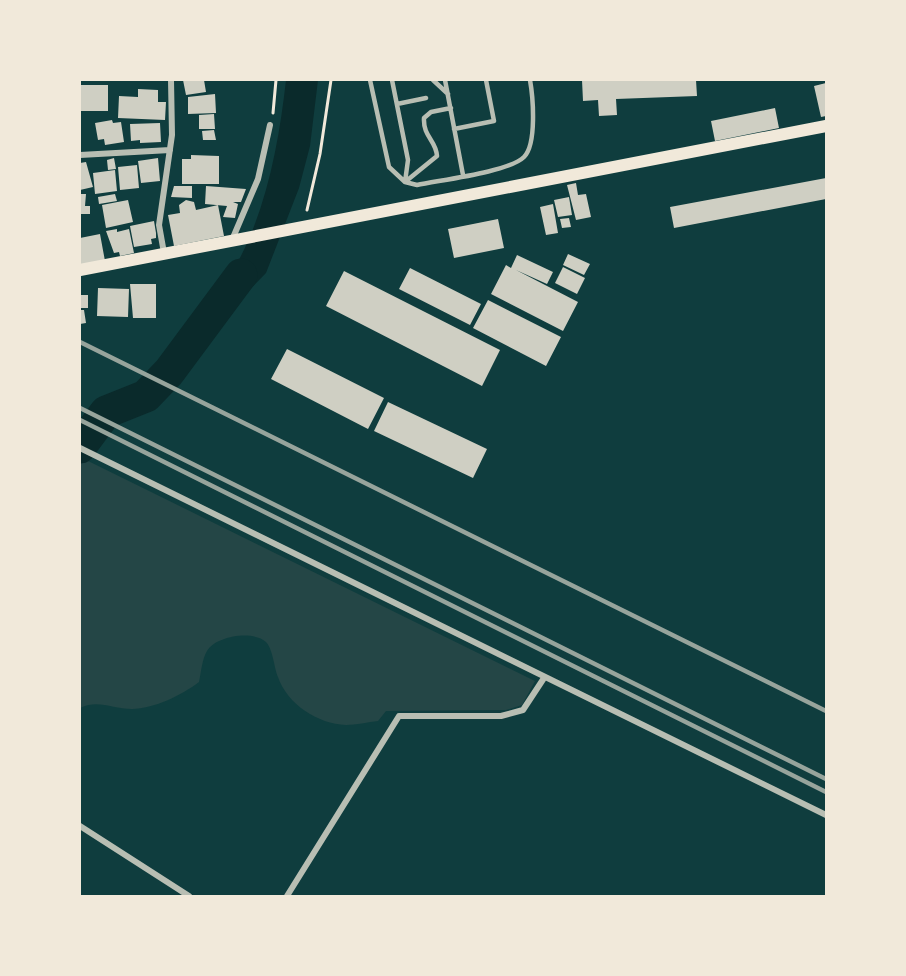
<svg xmlns="http://www.w3.org/2000/svg" width="906" height="976" font-family="Manrope,sans-serif">
  <style>
    .green { fill: #244646 }
    .water { fill: #0a2a2b }
    .lines { fill: none; stroke-linecap: round; stroke-linejoin: round }
    .river { stroke: #0a2a2b; stroke-width: 33 }
    .building { fill: #cfcfc3 }
    .path { stroke: #f1e9da; stroke-width: 3 }
    .service { stroke: #b8beb3; stroke-width: 4.5 }
    .minor { stroke: #b8beb3; stroke-width: 6 }
    .secondary { stroke: #f1e9da; stroke-width: 12 }
    .rail { stroke: #97a49c; stroke-width: 4.5 }
  </style>
  <rect width="100%" height="100%" fill="#0f3d3e"/>
  <!-- green -->
  <path class="green" d="M80,457L535,681L522,705L506,710L386,711L378,721C368,722 356,725 346,725C318,724 287,704 278,677C274,668 273,649 266,642C253,630 216,636 207,651C202,659 201,673 199,682C182,695 153,709 132,709C113,709 98,699 80,708Z"/>
  <!-- water -->
  <path class="water" d="M286,80H318L310,146L299,188L266,273L232,308L206,311C215,298 226,284 234,269C266,213 279,143 286,80Z"/>
  <g class="lines">
    <!-- river -->
    <path class="river" d="M80,447L106,412L146,396L169,372L241,275"/>
  </g>
  <!-- building -->
  <path class="building" d="M183,80H204L206,92L186,95Z
    M582,80H696L697,96L616,99L617,115L599,116L598,100L583,101Z
    M826,83V116L821,117L814,86Z
    M80,85H108V111H80Z
    M138,89L158,90V102H166L165,120L118,118L119,96L138,97Z
    M215,94L216,113L188,114V97Z
    M775,108L779,128L715,141L711,121Z
    M214,114L215,129H199V115Z
    M112,120L113,123L121,122L124,142L105,145L104,139L98,140L95,123Z
    M160,123L161,142L140,143V140L131,141L130,124Z
    M214,130L216,140H203L202,131Z
    M191,155L219,156V184H182V159H191Z
    M114,158L116,169L108,170L107,160Z
    M158,158L160,181L141,183L138,161Z
    M86,162L93,187L80,190V163Z
    M137,165L139,188L120,190L118,167Z
    M115,170L117,191L95,194L93,173Z
    M826,178V199L674,228L670,207Z
    M576,183L578,195L586,194L591,217L576,220L567,185Z
    M174,186H192V198L171,197Z
    M206,186L246,189L241,202H233L238,204L235,218L223,217L227,206L205,204Z
    M80,194H86L85,206H90V214H80Z
    M115,194L117,201L99,204L98,197Z
    M569,197L572,215L558,217L554,200Z
    M128,200L133,222L106,228L102,205Z
    M186,200L194,202L196,210L218,205L224,236L174,246L168,215L180,213L179,205Z
    M553,204L558,233L546,235L540,207Z
    M569,218L571,227L562,228L560,219Z
    M498,219L504,248L454,258L448,229Z
    M154,221L156,233V238L151,239L152,244L134,247L130,226Z
    M117,229V232L129,229L134,253L120,256L119,252L114,253L106,231Z
    M100,234L105,261L80,265V238Z
    M568,254L590,264L584,275L563,265Z
    M517,255L553,272L547,284L516,270L578,302L563,331L491,294L506,265L511,268Z
    M563,267L585,278L577,294L555,283Z
    M410,268L481,304L470,325L399,289Z
    M344,271L500,350L482,386L326,306Z
    M130,284H156V318H133Z
    M98,288L129,289L128,317L97,316Z
    M80,295H88V308H80Z
    M488,300L561,337L546,366L473,328Z
    M80,310H84L86,323L80,324Z
    M287,349L384,398L368,429L271,379Z
    M388,402L487,449L473,478L374,431Z"/>
  <g class="lines">
    <!-- path -->
    <path class="path" d="M273,113L276,80
      M307,210L320,154L331,80"/>
    <!-- service -->
    <path class="service" d="M370,80L389,167L405,182L417,185C440,180 509,172 524,157C537,144 533,97 530,80
      M392,80L408,160L405,182L437,156C436,140 423,137 424,118L431,112L451,108
      M433,80L448,94
      M445,80L463,175
      M397,104L426,98
      M454,129L494,121L486,80"/>
    <!-- minor -->
    <path class="minor" d="M80,155L170,150
      M232,240L258,179L270,125
      M164,253L159,225L172,135L171,80
      M80,448L826,815
      M80,826L189,896
      M287,896L399,716H501L523,710L544,678"/>
    <!-- secondary -->
    <path class="secondary" d="M80,270L826,126"/>
    <!-- rail -->
    <path class="rail" d="M80,342L826,711
      M80,408L826,779
      M80,420L826,792"/>
  </g>
  <!-- border -->
  <rect width="906" height="976" fill="none" stroke="#f1e9da" stroke-width="162"/>
</svg>
